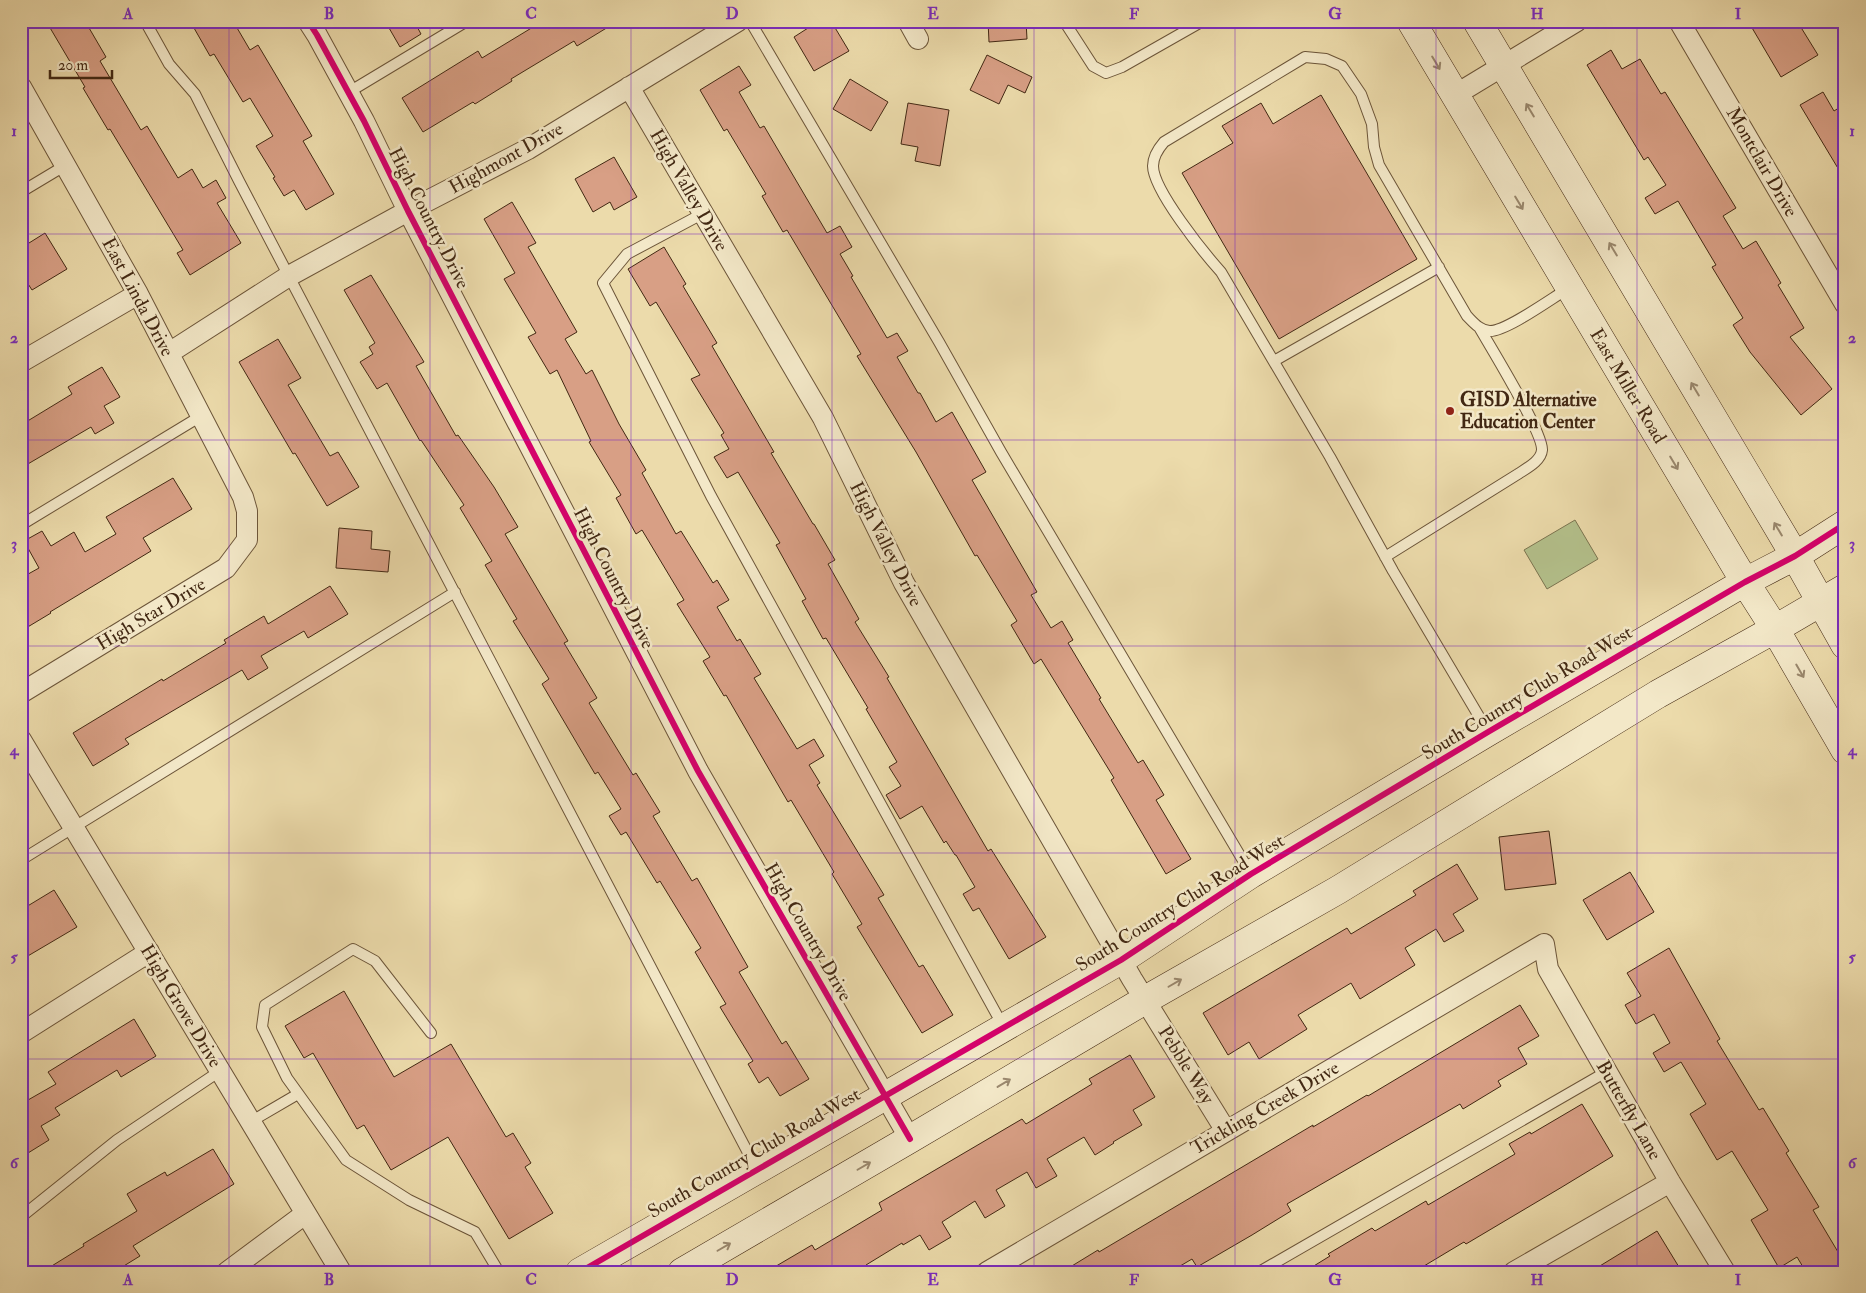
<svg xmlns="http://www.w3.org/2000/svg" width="1866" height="1293" font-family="'IM FELL Double Pica',serif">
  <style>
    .green { fill: #b4c18c; stroke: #7b7450 }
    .building { fill: #d89f85; stroke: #422813 }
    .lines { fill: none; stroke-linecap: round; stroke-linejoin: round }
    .lane-casing { stroke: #6c5539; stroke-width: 12 }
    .street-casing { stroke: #6c5539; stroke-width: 22 }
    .secondary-casing { stroke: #422813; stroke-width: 29 }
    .lane { stroke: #f3e8c8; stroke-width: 10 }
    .street { stroke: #f3e8c8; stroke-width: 20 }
    .secondary { stroke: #f3e8c8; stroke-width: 28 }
    .cycleway-casing { stroke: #f3e8c8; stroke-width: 9 }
    .cycleway { stroke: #d6006c; stroke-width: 6 }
    .oneway { stroke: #9a886e }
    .grid { fill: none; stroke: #7b2cbf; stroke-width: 1; stroke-opacity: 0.55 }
    .poi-dot { fill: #8f2418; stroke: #f3e8c8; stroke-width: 2 }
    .labels { text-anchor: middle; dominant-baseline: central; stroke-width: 5; stroke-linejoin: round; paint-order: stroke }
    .street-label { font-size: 19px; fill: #422813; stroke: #f3e8c8 }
    .poi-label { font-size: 19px; font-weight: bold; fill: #422813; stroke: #f3e8c8; text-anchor: start }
    .neatline { fill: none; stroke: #7b2cbf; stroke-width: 2 }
    .grid-label { font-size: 16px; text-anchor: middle; font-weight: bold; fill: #7b2cbf }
  </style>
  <rect width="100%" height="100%" fill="#ecdbab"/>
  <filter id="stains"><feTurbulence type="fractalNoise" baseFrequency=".004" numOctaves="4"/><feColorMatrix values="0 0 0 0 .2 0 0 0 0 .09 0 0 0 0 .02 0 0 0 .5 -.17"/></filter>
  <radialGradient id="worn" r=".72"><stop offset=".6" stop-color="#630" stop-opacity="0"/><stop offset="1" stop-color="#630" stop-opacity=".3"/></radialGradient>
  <!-- green -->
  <path class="green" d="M1575,520L1598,559L1547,589L1524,550Z"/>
  <!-- building -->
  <path class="building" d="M46,21H85L106,57L100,61L141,130L147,126L178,178L192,169L203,188L216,180L226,198L217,203L241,243L190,275L177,253L183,250L110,129L108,130L83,88L85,87Z
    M190,21H233L250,50L258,45L312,136L303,141L334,194L306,210L294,190L284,196L273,178L275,177L256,146L273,136L250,98L243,102L214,54L210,56Z
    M385,21H414L421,34L400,47Z
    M543,21H618L577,46L574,41L511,79L512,81L475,104L473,102L423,132L402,98L478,51L482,58Z
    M819,21H831L849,51L814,71L794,37Z
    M988,21H1026L1027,39L989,42Z
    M1748,21H1797L1818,55L1781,77Z
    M1611,50L1622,69L1640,59L1661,94L1665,92L1736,208L1723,216L1743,249L1756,241L1781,283L1778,285L1804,328L1790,337L1832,389L1801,415L1750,352L1733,325L1743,318L1712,267L1716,265L1678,201L1655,214L1645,198L1666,185L1648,157L1644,160L1587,65Z
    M987,55L1032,77L1025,93L1008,85L999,104L970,90Z
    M739,66L751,85L739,92L760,128L764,126L827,233L840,226L852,247L840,254L853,276L851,277L887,338L897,333L908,351L897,357L918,393H920L936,422L952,412L986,472L972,480L1037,592L1031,595L1051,628L1062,621L1073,640L1068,643L1101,698L1099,699L1138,763L1143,760L1164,795L1156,800L1191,859L1166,874L1111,780L1114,778L1041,659L1034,664L1011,625L1017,621L977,555L975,556L916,452L857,356L861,354L787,230L783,232L762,196L766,194L727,129L724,131L700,90Z
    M850,79L888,102L871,131L833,109Z
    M1823,92L1834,111L1845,104V180L1800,105Z
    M1321,95L1417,259L1279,339L1182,173L1233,143L1222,126L1261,103L1273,124Z
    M908,103L949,110L940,166L915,161L918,147L901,144Z
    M614,157L637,197L614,210L610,202L593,212L575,179Z
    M512,202L536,243L528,247L577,332L565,339L586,374L592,370L619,424L646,470L642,473L676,534L681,531L713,583L717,580L729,600L717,607L737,641L740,639L761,674L754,678L797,749L814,739L824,756L809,765L820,783L817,785L884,895L878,898L919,967L923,965L953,1015L922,1033L857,927L862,924L832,874L834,872L791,800L788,802L726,695L724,696L703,661L710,657L677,604L684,600L642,530L636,534L616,498L621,495L589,442L591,441L557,370L550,374L528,337L536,333L504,279L515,273L484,219Z
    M45,233L67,269L32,290L21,273V248Z
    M664,247L686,284L683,286L717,343L712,346L774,452L771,453L813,524H814L835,560L828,564L859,619L855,622L889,677L887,678L988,851L991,849L1046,937L1009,959L979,908L973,911L963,894L975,887L956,855H955L946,841L944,843L922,806L900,819L886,795L901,786L889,767L897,762L866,709L868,708L826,638L823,639L802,601L806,599L776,545L780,543L738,472L727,478L714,457L729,449L721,435L724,433L691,379L700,375L656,302L650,306L628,269Z
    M371,275L424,362L416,366L456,436L458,435L494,487L518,527L505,534L568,641L564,643L597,698L589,703L633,775L636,773L660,812L653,816L692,881L697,878L748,967L739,972L782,1044L786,1041L809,1079L780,1096L768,1077L759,1083L748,1064L753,1061L720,1007L726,1004L695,952L701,948L660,881L657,883L626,832L621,835L609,816L621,809L598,772L595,774L542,684L549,679L513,621L517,619L485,565L492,561L460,508L464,505L421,440L420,441L387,383L377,389L360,362L373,354L369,347L375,343L344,290Z
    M278,339L301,378L288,385L330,456L338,452L359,487L327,506L295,453L293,454L239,362Z
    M102,367L120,397L104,406L114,423L95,434L91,427L21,468V425L72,394L68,387Z
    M173,478L192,509L143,538L151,551L50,612L51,613L21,631V578L39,568L24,541L42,531L51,546L74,532L85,552L116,534L106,517Z
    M339,528L372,531L371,549L390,551L388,572L336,568Z
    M330,586L348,614L308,638L304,631L261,656L268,668L248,680L242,670L125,739L129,744L93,766L73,733L162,679L163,681L226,643L224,640L264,616L268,624Z
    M1549,831L1556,884L1505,890L1499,837Z
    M1457,864L1478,899L1453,914L1464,931L1444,942L1436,929L1405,948L1415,965L1360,999L1351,983L1298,1015L1307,1029L1259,1059L1249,1042L1228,1055L1203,1013L1347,928L1351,934L1416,895L1413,891Z
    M1630,872L1654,912L1607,940L1583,900Z
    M54,890L77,927L21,960V910Z
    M1669,948L1720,1039L1717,1041L1759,1110L1763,1108L1789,1151L1786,1153L1819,1207L1813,1210L1844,1262L1827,1272H1806L1797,1257L1779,1268L1751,1220L1768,1210L1732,1151L1717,1160L1690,1114L1706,1104L1681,1062L1664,1072L1653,1053L1670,1043L1654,1014L1636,1024L1625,1005L1641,996L1627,973Z
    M344,991L394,1077L451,1044L506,1137L513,1133L531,1163L525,1167L553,1213L509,1239L448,1137L391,1170L364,1125L357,1129L313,1053L304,1058L285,1026Z
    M1520,1005L1539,1036L1518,1048L1527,1064L1498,1081L1501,1086L1463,1109L1460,1104L1287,1204L1291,1211L1252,1235L1197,1267L1192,1259L1170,1272H1062L1098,1250L1099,1252L1313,1125V1127L1367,1095L1368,1096Z
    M134,1019L156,1056L121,1077L117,1070L55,1108L60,1115L41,1126L49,1140L28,1153L21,1141V1104L56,1084L48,1072Z
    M1130,1055L1155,1097L1133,1110L1142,1125L1113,1142L1114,1143L1095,1155L1084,1137L1047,1159L1057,1176L1036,1188L1027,1172L996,1190L1005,1206L985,1218L975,1201L942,1222L951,1237L929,1250L920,1235L903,1245L902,1243L866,1265L870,1272H766L812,1245L815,1250L882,1210L879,1203L1022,1119L1026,1124L1092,1084L1089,1079Z
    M1582,1104L1613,1156L1562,1187L1466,1244L1464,1242L1414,1272H1304L1330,1256L1328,1254L1372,1228L1375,1231L1426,1201L1428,1205L1515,1154L1509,1144L1530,1132L1531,1134Z
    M213,1149L234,1184L133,1246L140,1256L114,1272H42L84,1246L83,1244L137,1211L127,1194L165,1172L167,1176Z
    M1657,1231L1682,1272H1590Z"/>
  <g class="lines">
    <defs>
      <path id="lane" d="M145,21L169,64L195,94L239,181L756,1168
        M750,21L939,342L1001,452L1251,874
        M1064,21L1093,66L1106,73L1122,67L1203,21
        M349,92L467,21
        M21,192L66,165
        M702,214L627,254L603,283L711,496L1003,1026
        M1274,361L1439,267
        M21,525L201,416
        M1385,557L1518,474C1527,468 1541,461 1542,450C1543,432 1491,348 1479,327
        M1487,730L1393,571L1330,457L1221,272C1204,253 1153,190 1153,166C1153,157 1158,149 1164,142L1305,57L1326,59L1342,66L1361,94L1372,124L1374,147L1379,165L1467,316C1473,322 1480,331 1490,331C1507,331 1552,298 1569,288
        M21,860L455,592
        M431,1033L375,961L353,949L265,1005L262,1027L287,1078L346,1160L409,1200L475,1232L499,1272
        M250,1122L298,1094
        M21,1217L117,1140L220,1071
        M1259,1272L1606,1072"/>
      <path id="street" d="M308,21L317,35L364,121L408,211L698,771L910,1139
        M908,21L918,39
        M1679,21L1845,304
        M21,87L138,294L243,497L247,511V540L226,568L21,693
        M629,87L823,418L904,583L1132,979L1226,1131
        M1455,95L1577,21
        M169,353L289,276L408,211L528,149L738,21
        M21,362L138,294
        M21,740L341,1272
        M21,1033L149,952
        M227,1272L305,1214
        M987,1272L1544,944L1548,969L1670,1182L1725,1272
        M1514,1272L1670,1182"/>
      <path id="secondary" d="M1411,21L1745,582L1775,629L1845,750
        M1477,21L1795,556L1845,645
        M580,1272L1121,960L1251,874L1488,732L1745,582L1795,556L1845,524
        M682,1272L910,1139L1145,1000L1338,890L1658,694L1775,629L1845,588"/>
    </defs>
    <!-- lane casing -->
    <use href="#lane" class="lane-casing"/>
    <!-- street casing -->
    <use href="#street" class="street-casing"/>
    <!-- secondary casing -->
    <use href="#secondary" class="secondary-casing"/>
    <!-- lane -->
    <use href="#lane" class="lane"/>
    <!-- street -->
    <use href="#street" class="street"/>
    <!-- secondary -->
    <use href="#secondary" class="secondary"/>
    <defs>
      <path id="cycleway" d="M308,21L317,35L364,121L408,211L698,771L910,1139
        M580,1272L1121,960L1251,874L1488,732L1745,582L1795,556L1845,524"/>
    </defs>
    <!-- cycleway casing -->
    <use href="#cycleway" class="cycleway-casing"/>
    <!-- cycleway -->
    <use href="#cycleway" class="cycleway"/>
  </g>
  <!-- one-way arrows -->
  <defs><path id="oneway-shaft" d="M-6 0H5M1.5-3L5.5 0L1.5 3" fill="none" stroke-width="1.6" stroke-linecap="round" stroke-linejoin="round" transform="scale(1.25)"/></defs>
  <g class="oneway">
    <use href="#oneway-shaft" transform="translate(1436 63) rotate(59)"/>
    <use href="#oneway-shaft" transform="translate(1530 110) rotate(-121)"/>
    <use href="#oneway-shaft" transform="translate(1519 203) rotate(59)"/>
    <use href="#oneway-shaft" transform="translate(1613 249) rotate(-121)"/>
    <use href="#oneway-shaft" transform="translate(1695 389) rotate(-121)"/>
    <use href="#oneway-shaft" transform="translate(1674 463) rotate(59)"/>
    <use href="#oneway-shaft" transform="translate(1778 529) rotate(-121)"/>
    <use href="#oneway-shaft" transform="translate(1800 671) rotate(60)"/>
    <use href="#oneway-shaft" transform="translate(1175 983) rotate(-30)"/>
    <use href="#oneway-shaft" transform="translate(1004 1083) rotate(-31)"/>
    <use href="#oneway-shaft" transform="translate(864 1166) rotate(-30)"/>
    <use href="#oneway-shaft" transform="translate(724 1247) rotate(-30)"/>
  </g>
  <!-- grid -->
  <path class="grid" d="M229,21V1272M430,21V1272M631,21V1272M832,21V1272M1034,21V1272M1235,21V1272M1436,21V1272M1637,21V1272M21,234H1845M21,440H1845M21,646H1845M21,853H1845M21,1059H1845"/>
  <!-- markers -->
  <circle class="poi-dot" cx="1450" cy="411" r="5"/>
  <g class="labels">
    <!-- street labels -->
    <g class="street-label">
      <text transform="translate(506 158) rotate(-29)">Highmont Drive</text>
      <text transform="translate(1762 162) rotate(60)">Montclair Drive</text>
      <text transform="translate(689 190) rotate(60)">High Valley Drive</text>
      <text transform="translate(429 218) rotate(63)">High Country Drive</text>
      <text transform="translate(138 297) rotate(62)">East Linda Drive</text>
      <text transform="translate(1628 386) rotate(59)">East Miller Road</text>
      <text transform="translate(886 544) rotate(63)">High Valley Drive</text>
      <text transform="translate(614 578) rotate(63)">High Country Drive</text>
      <text transform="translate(151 614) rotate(-31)">High Star Drive</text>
      <text transform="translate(1527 693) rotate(-31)">South Country Club Road West</text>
      <text transform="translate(1180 903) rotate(-32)">South Country Club Road West</text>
      <text transform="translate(808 932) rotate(60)">High Country Drive</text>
      <text transform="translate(181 1006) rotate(59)">High Grove Drive</text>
      <text transform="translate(1186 1065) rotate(58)">Pebble Way</text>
      <text transform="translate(1265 1108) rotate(-30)">Trickling Creek Drive</text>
      <text transform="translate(1629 1110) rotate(60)">Butterfly Lane</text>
      <text transform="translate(754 1153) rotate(-30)">South Country Club Road West</text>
    </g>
    <!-- poi labels -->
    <g class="poi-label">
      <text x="1460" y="400">GISD Alternative<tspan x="1460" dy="22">Education Center</tspan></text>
    </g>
  </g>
  <!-- margin -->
  <rect width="1866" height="1293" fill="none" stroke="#ecdbab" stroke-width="55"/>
  <!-- scale -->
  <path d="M50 70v8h62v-8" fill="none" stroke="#422813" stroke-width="2.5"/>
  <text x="58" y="70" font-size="15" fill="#422813" stroke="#f3e8c8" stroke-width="4" paint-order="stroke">20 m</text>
  <rect x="28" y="28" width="1810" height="1238" class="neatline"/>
  <g class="grid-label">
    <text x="128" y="19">A</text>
    <text x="329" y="19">B</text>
    <text x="531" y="19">C</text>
    <text x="732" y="19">D</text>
    <text x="933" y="19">E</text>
    <text x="1134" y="19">F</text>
    <text x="1335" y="19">G</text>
    <text x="1537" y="19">H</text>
    <text x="1738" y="19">I</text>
    <text x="14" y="136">1</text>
    <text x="1852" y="136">1</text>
    <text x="14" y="343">2</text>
    <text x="1852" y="343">2</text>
    <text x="14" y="549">3</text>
    <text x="1852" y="549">3</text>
    <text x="14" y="755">4</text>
    <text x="1852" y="755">4</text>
    <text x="14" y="962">5</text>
    <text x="1852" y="962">5</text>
    <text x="14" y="1168">6</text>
    <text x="1852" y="1168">6</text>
    <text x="128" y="1285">A</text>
    <text x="329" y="1285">B</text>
    <text x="531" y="1285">C</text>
    <text x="732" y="1285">D</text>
    <text x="933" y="1285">E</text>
    <text x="1134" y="1285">F</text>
    <text x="1335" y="1285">G</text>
    <text x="1537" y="1285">H</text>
    <text x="1738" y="1285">I</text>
  </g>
  <rect width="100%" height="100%" filter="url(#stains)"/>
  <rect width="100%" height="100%" fill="url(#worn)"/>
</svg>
